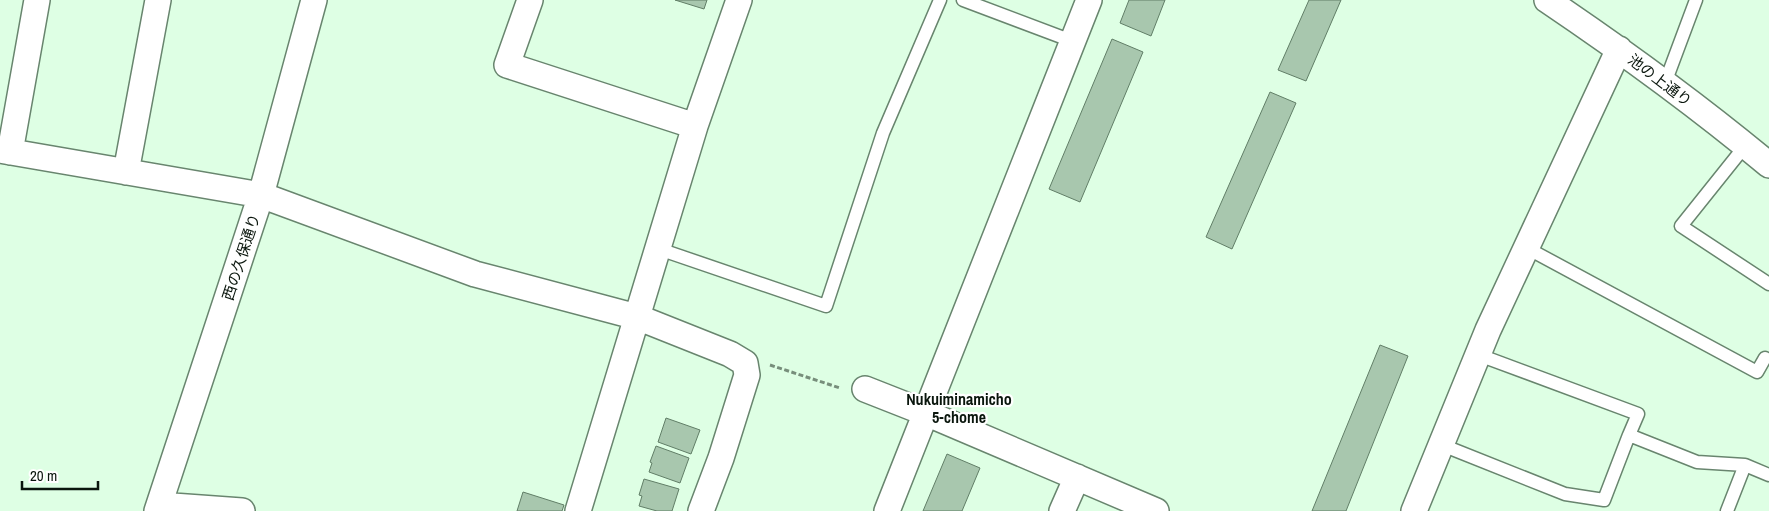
<svg xmlns="http://www.w3.org/2000/svg" width="1769" height="511" font-family="'Archivo Narrow','Noto Sans JP',sans-serif">
  <style>
    .building { fill: #a8c7ae; stroke: #617e67 }
    .lines { fill: none; stroke-linecap: round; stroke-linejoin: round }
    .lane-casing { stroke: #68856e; stroke-width: 15 }
    .street-casing { stroke: #68856e; stroke-width: 28 }
    .path { stroke: #778e7b; stroke-width: 3; stroke-dasharray: 5 2.5; stroke-linecap: butt }
    .lane { stroke: #fff; stroke-width: 12 }
    .street { stroke: #fff; stroke-width: 25 }
    .labels { text-anchor: middle; dominant-baseline: central; stroke-width: 4.5; stroke-linejoin: round; paint-order: stroke }
    .street-label { font-size: 15px; fill: #0a160d; stroke: #fff }
    .neighbourhood-label { font-size: 16px; font-weight: bold; fill: #0a160d; stroke: #fff }
  </style>
  <rect width="100%" height="100%" fill="#deffe4"/>
  <!-- building -->
  <path class="building" d="M675,0H707L704,9Z
    M1129,0H1165L1151,36L1120,23Z
    M1309,0H1341L1306,81L1278,70Z
    M1112,39L1143,52L1080,202L1049,189Z
    M1270,92L1296,103L1232,249L1206,237Z
    M1380,345L1408,356L1346,511H1312Z
    M666,418L700,430L691,454L658,442Z
    M656,446L689,458L680,483L649,472L652,463L650,462Z
    M947,454L980,468L962,511H923Z
    M644,479L679,489L672,511H657L639,506L642,496L639,495Z
    M523,492L564,505L562,511H517Z"/>
  <g class="lines">
    <defs>
      <path id="lane" d="M963,0L1072,41
        M1665,83L1696,0
        M1745,146L1681,226L1769,284
        M1525,247L1757,372L1765,358
        M659,249L826,306L883,133L940,0
        M1479,355L1638,414L1629,435L1697,462L1745,465L1769,475
        M1442,445L1565,494L1604,500L1629,435
        M1727,511L1745,465"/>
      <path id="street" d="M530,0L507,65L695,126
        M1547,0C1624,52 1698,106 1769,165
        M0,150L261,195L475,274L637,317L730,354L745,363L747,375L721,458L701,511
        M10,152L37,0
        M126,172L158,0
        M865,389L926,413L1156,511
        M159,505L242,511
        M157,511L261,195L314,0
        M578,511L695,126L739,0
        M887,511L1089,0
        M1062,511L1077,477
        M1414,511L1488,330L1619,49"/>
    </defs>
    <!-- lane casing -->
    <use href="#lane" class="lane-casing"/>
    <!-- street casing -->
    <use href="#street" class="street-casing"/>
    <!-- path -->
    <path class="path" d="M770,365L840,388"/>
    <!-- lane -->
    <use href="#lane" class="lane"/>
    <!-- street -->
    <use href="#street" class="street"/>
  </g>
  <g class="labels">
    <!-- street labels -->
    <g class="street-label">
      <text transform="translate(1660 80) rotate(37)">池の上通り</text>
      <text transform="translate(241 257) rotate(-72)">西の久保通り</text>
    </g>
    <!-- neighbourhood labels -->
    <g class="neighbourhood-label">
      <text x="959" y="399">Nukuiminamicho<tspan x="959" dy="18">5-chome</tspan></text>
    </g>
  </g>
  <!-- scale -->
  <path d="M22 481v8h76v-8" fill="none" stroke="#0a160d" stroke-width="2.5"/>
  <text x="30" y="481" font-size="15" fill="#0a160d" stroke="#ffffff" stroke-width="4" paint-order="stroke">20 m</text>
</svg>
